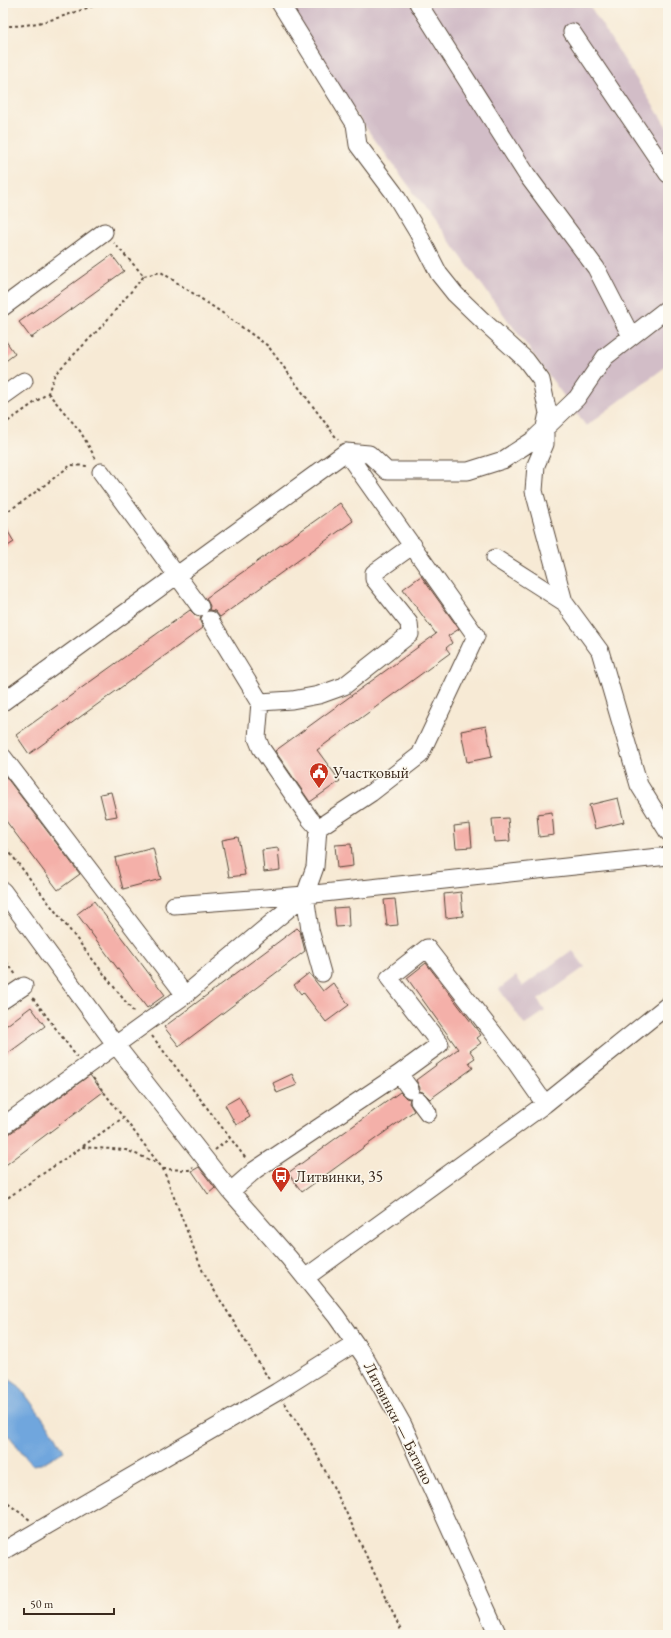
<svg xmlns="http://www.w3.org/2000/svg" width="671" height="1638" font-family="'EB Garamond',serif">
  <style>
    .industrial { fill: #d2bdc7 }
    .water { fill: #6fa6dd; stroke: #55687e }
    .building { fill: #f4b0a9 }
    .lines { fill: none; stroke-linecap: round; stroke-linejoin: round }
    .minor-casing { stroke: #574739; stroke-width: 19 }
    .path { stroke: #574739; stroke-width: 2; stroke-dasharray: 3 3; stroke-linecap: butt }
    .minor { stroke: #fff; stroke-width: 17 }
    .labels { text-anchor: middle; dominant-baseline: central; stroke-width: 3; stroke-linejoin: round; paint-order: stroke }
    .poi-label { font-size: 16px; fill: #3b2a1e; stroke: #fbf7ec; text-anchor: start }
    .street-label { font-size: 16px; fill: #3b2a1e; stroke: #fbf7ec }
  </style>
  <rect width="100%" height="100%" fill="#fbf7ec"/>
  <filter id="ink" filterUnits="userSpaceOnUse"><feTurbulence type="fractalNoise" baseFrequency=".025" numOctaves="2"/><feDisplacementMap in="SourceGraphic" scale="8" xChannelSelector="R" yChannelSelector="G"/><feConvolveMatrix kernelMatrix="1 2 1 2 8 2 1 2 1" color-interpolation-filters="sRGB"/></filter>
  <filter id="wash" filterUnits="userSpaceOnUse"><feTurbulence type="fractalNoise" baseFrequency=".012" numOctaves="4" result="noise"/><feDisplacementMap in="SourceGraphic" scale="16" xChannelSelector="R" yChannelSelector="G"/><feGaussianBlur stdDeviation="0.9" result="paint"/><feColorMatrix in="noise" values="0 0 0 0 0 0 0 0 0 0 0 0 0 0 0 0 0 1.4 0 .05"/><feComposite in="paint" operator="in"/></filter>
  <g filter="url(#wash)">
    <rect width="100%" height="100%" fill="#f7ead5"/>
    <!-- industrial -->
    <path class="industrial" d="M274,3H588L668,129V365L586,426Z
      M572,950L585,967L538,1000L545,1011L525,1025L499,989L516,976L523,986Z"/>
    <!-- water -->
    <path class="water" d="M3,1375L19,1386L56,1436L64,1451L41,1464L32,1465L3,1428Z"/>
    <g id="blocks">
      <!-- building -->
      <path class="building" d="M112,255L124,271L31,338L19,322Z
        M3,337L15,354L3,363Z
        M340,503L353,521L220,617L215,611L209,610L210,606L206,598Z
        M3,523L14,542L3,549Z
        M421,576L459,629L448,636L452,643L446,648L450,653L317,750L340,781L310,802L275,751L436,634L403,589Z
        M190,610L196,616L201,617L200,621L203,628L29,754L16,735Z
        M486,726L492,757L467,762L461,731Z
        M3,773L80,874L58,890L3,817Z
        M111,792L117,816L106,818L100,794Z
        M618,798L624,822L595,829L589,805Z
        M552,812L554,835L539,837L537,814Z
        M508,818L510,841L494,842L492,819Z
        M470,824L472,847L456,848L454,826Z
        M238,837L245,875L229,877L222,840Z
        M351,844L353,866L337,868L335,845Z
        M153,848L161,879L123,889L115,858Z
        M278,848L280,870L264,872L262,850Z
        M461,892L463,916L446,918L444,894Z
        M395,899L398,925L387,926L384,900Z
        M94,901L165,995L147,1008L77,914Z
        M348,907L349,926L336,927L334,908Z
        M297,928L300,931L305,951L179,1046L164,1027Z
        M426,963L481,1035L477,1038L481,1043L470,1051L475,1058L469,1062L473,1068L430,1099L423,1092L419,1091L420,1088L416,1080L458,1049L407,978Z
        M309,973L323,991L333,983L349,1005L326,1022L303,992L301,994L294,985Z
        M31,1007L45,1026L3,1057V1028Z
        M292,1074L297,1085L277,1093L273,1083Z
        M90,1075L103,1092L3,1167V1136L9,1134Z
        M400,1092L406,1098L410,1099L409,1103L414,1111L302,1192L288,1173Z
        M239,1097L250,1117L236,1125L225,1105Z
        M199,1167L215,1188L208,1194L192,1171Z"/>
    </g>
  </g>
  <g filter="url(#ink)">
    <use href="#blocks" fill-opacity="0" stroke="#574739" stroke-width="1"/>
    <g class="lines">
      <defs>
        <path id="minor" d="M280,3L355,124L358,145L394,193L417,231L439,274L455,294L482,320L526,360L541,380L548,413L545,427V444L536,465L534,491L564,602
          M418,3L527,175L596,268L631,336
          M572,32L668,174
          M3,307L104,232
          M3,396L24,381
          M101,472L200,607
          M495,558L564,602L600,651L639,785L668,832
          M210,620L260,702L257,738L261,748L310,819L318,828
          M3,702L346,452L369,454L387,471H468L503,460L532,441L577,398L605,357L668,308
          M260,702L292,700L319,695L344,686L410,634L409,623L374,579V573L413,545
          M3,757L185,995
          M3,891L115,1044L231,1192L289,1258L336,1316L364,1356L403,1425L498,1635
          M174,905L305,895L668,856
          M322,973L310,930L305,895L315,867L318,828L371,793L420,755L476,636L346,452
          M3,1000L24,986
          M399,1074L410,1089
          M419,1101L428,1113
          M3,1126L185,995L305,895
          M231,1191L255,1170L399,1074L440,1044L389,978L427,948L512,1057L545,1104
          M305,1278L545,1104L668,1005
          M3,1551L277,1392L355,1343"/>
      </defs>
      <!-- minor casing -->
      <use href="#minor" class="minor-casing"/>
      <!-- path -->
      <path class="path" d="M3,26C40,27 68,14 102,3
        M144,276L161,272L221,312L268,346L338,440
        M48,393L80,431L96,459
        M3,425L48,393L55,374L103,325L144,276L114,243
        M3,510L8,511L25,500L71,465L88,466
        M3,844L135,1014
        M3,957L16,975
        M33,998L77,1057
        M152,1036L247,1160
        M93,1078L163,1169L203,1272L270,1381
        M83,1146L124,1117
        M215,1150L230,1138
        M163,1169L189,1170L193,1167
        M3,1201L82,1147L126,1150L158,1163
        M284,1403L311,1443L346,1512L403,1635
        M3,1500L30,1520"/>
      <!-- minor -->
      <use href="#minor" class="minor"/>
    </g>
  </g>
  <!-- icons -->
  <defs>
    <symbol id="civic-pin" viewBox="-11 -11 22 30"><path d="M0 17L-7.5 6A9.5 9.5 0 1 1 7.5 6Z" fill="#c8321e" stroke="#fbf7ec"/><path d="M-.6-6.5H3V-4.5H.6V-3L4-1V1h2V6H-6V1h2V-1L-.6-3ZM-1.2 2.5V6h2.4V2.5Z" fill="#fff"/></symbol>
    <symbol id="bus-pin" viewBox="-11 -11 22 30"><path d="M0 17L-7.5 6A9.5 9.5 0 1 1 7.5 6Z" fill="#c8321e" stroke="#fbf7ec"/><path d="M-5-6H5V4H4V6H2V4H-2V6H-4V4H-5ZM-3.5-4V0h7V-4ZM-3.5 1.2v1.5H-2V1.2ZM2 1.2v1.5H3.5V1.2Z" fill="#fff"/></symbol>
  </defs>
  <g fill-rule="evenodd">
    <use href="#civic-pin" x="308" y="761" width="22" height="30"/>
    <use href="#bus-pin" x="270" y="1165" width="22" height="30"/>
  </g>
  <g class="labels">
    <!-- poi labels -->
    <g class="poi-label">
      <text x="333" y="772">Участковый</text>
      <text x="295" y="1176">Литвинки, 35</text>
    </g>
    <!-- street labels -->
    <g class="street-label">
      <text transform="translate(399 1423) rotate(63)">Литвинки — Батино</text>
    </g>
  </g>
  <!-- margin -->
  <rect width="671" height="1638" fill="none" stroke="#fbf7ec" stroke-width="16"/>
  <!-- scale -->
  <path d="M24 1608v6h90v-6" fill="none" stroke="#3b2a1e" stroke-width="2"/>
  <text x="30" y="1608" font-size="12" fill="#3b2a1e" stroke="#fbf7ec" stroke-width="3" paint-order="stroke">50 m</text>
</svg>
